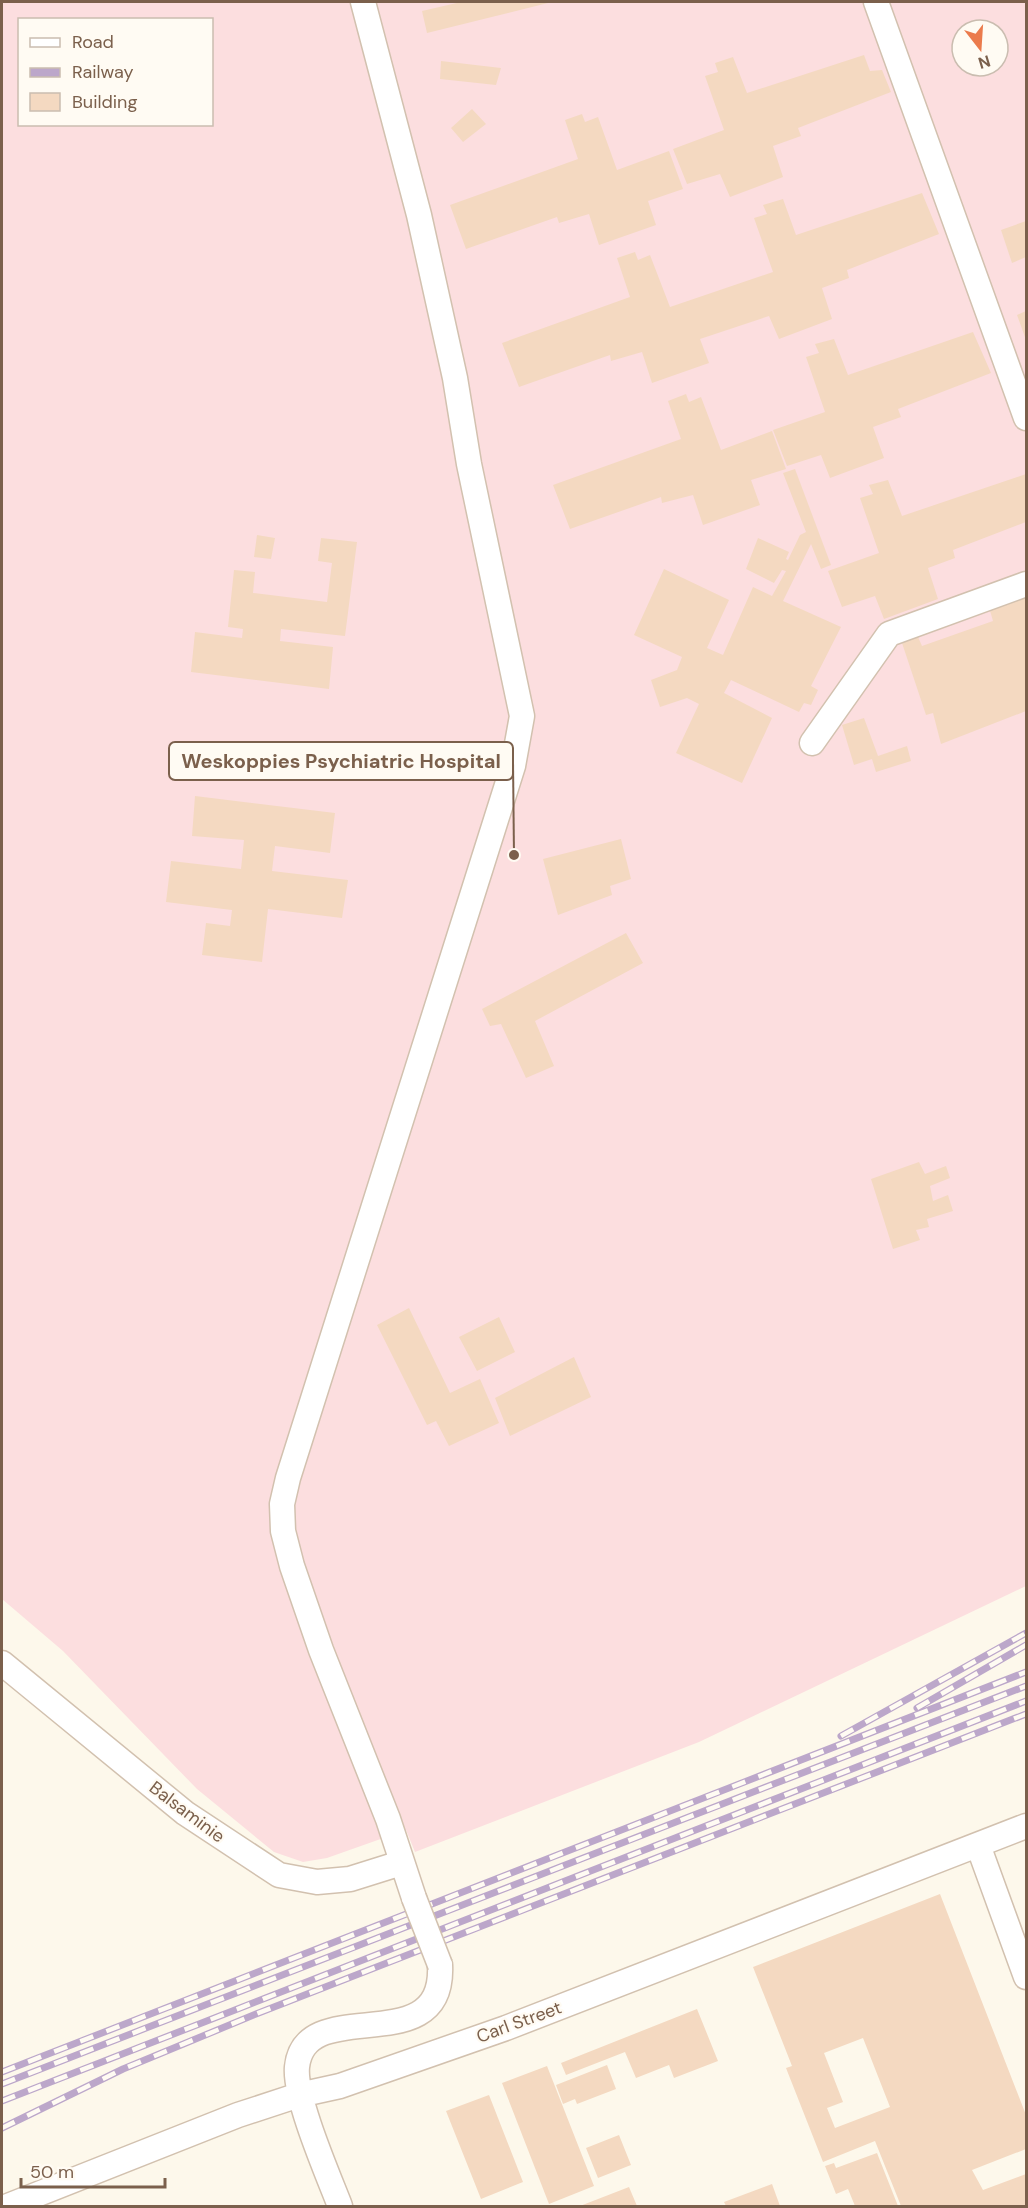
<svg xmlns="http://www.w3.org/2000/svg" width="1028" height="2208" font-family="'DM Sans',sans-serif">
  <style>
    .medical { fill: #fcdedf; fill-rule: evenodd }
    .building { fill: #f4d9c1; fill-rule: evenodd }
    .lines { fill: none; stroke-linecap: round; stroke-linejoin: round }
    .minor-casing { stroke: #d2c1af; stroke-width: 27 }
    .minor { stroke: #fff; stroke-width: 24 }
    .rail-casing { stroke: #bca7ca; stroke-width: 7 }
    .rail { stroke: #fffbf3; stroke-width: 4.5; stroke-dasharray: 14; stroke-linecap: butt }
    .minor-bridge-casing { stroke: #d2c1af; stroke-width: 27; stroke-linecap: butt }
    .minor-bridge { stroke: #fff; stroke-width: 24 }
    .labels { text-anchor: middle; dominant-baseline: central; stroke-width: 4.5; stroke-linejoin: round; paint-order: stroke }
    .street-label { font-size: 18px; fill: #7b604c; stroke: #fffbf3 }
    .leader { fill: none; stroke: #7b604c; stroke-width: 2 }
    .callout-dot { fill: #7b604c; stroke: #fffbf3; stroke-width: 2 }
    .callout { fill: #fffbf3; stroke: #7b604c; stroke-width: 2 }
    .callout-label { font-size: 20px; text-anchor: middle; font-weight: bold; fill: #7b604c }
  </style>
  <rect width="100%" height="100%" fill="#fdf8eb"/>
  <!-- medical -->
  <path class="medical" d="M2,2H1026V1586L699,1742L415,1852L406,1830L327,1858L303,1862L274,1852L197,1789L63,1651L2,1599ZM20,20H212V124H20ZM962,30H998V66H962Z"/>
  <!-- building -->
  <path class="building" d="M461,2H552L427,33L422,11Z
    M864,55L870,71L882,70L891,92L798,128L801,136L773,146L783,177L730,197L720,174L687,184L673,149L724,130L705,76L718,72L715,63L733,57L747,93Z
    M441,61L501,68L496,85L440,79Z
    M472,109L486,124L463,142L451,128Z
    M582,114L585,122L598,117L617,170L669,151L683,189L648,201L656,225L599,245L589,214L559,223L557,217L466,249L450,205L578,159L565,120Z
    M922,193L939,234L847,270L849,278L822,288L832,319L779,339L769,316L700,339L709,363L652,383L642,352L611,361L610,355L519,387L502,343L630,297L617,258L635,252L638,260L650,255L670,307L773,272L754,218L767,214L763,205L783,199L796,235Z
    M1026,221V257L1012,263L1001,230Z
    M1026,311V340L1017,315Z
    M973,332L991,373L898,409L901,417L873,427L884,458L830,478L821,455L787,466L773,430L825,412L806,357L819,353L815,344L834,339L848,375Z
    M686,394L689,402L701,397L721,450L772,431L786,469L751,480L760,505L703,525L693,495L662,503L661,497L570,529L553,485L681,439L668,401Z
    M795,469L831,565L821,569L811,544L783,601L841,627L811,686L818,690L811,705L804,703L799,712L731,680L724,693L772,718L742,783L676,753L699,704L687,698L660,707L651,680L677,670L682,657L634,635L664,569L729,600L707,648L723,655L753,587L772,596L786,571L782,570L774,583L746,569L758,538L789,552L786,559L788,560L800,535L806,532L783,473Z
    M1026,474V522L953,550L955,558L928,568L938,599L884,619L875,596L842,607L828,571L879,553L860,498L873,494L869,485L888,480L902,516Z
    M257,535L275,538L271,559L254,557Z
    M321,538L357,542L345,636L281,629L280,641L333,647L329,689L191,672L195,632L242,638L243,629L228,627L234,570L255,572L253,593L327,602L332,563L318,561Z
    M1026,593V711L941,744L933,713L926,715L902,643L918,637L922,646L993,621L989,607Z
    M864,718L878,756L907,746L911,761L876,772L872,759L854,765L842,725Z
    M195,796L335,813L330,853L275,846L272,871L348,880L342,918L268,909L262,962L202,955L206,923L230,926L232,910L166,902L171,861L241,869L244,840L192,836Z
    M621,839L631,879L610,886L612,895L558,915L543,859Z
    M626,933L643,963L535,1021L554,1066L526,1078L501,1024L490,1026L482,1009Z
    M919,1162L925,1174L946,1166L950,1178L930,1186L933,1201L948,1195L953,1211L927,1219L929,1227L916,1230L920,1240L893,1249L871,1179Z
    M409,1308L450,1393L480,1379L499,1423L449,1446L436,1421L427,1425L377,1325Z
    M499,1317L515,1352L477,1371L459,1337Z
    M574,1357L591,1397L510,1436L495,1398Z
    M940,1894L1026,2115V2149L972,2170L983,2190L1026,2174V2206H901L875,2141L823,2162L786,2068L792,2066L753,1967ZM863,2038L890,2107L835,2128L827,2108L843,2102L824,2053Z
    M697,2009L718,2061L674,2078L669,2065L636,2078L625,2052L566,2075L561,2063Z
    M607,2065L616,2089L577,2104L575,2099L563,2104L556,2085Z
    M547,2066L594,2186L549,2204L502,2083Z
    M489,2095L523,2182L481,2199L446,2111Z
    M619,2135L631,2165L598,2178L586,2148Z
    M877,2153L898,2206H855L848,2189L836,2194L825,2166L834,2163L836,2168Z
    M772,2184L780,2206H726L724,2202Z
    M629,2187L637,2206H580Z"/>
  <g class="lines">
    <defs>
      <path id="minor" d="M363,2L419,215L455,378L469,464L522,716L513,766L288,1478L282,1504L283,1531L292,1566L321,1650L388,1819L414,1898
        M876,2L1026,418
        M812,743L889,634L1026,584
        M2,1663L185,1813L279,1875L317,1882L350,1879L401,1863
        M978,1845L1026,1977
        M8,2206L238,2115L299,2095L340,2086L506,2028L1026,1826
        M340,2206C328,2175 294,2097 297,2067C305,1991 445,2064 440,1965"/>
    </defs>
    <!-- minor casing -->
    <use href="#minor" class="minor-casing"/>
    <!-- minor -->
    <use href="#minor" class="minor"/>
    <defs>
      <path id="rail" d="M917,1708L1026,1645
        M841,1736L1026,1633
        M2,2072L1026,1672
        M2,2084L1026,1686
        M2,2101L1026,1701
        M2,2128L123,2069L256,2014L1026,1714"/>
    </defs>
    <!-- rail casing -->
    <use href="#rail" class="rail-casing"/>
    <!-- rail -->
    <use href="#rail" class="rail"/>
    <defs>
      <path id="minor-bridge" d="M414,1898L440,1965"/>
    </defs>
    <!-- minor-bridge casing -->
    <use href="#minor-bridge" class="minor-bridge-casing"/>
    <!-- minor-bridge -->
    <use href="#minor-bridge" class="minor-bridge"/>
  </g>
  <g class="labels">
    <!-- street labels -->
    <g class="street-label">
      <text transform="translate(187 1812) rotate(37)">Balsaminie</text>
      <text transform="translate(519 2022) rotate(-20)">Carl Street</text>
    </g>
  </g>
  <!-- callouts -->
  <path class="leader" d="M514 855L513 761"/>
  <circle class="callout-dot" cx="514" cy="855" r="6"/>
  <rect class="callout" x="169" y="742" width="344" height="38" rx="6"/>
  <g class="callout-label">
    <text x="341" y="768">Weskoppies Psychiatric Hospital</text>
  </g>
  <!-- border -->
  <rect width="1028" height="2208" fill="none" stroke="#7b604c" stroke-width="6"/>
  <!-- legend -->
  <rect x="18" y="18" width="195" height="108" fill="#fffbf3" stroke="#cabdb0" stroke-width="1.5"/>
  <rect x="30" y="38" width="30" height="9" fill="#ffffff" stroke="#cabdb0" stroke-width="1.5"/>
  <text x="72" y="48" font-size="18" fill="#7b604c">Road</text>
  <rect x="30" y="68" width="30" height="9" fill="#bca7ca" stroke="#cabdb0" stroke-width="1.5"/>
  <text x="72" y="78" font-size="18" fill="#7b604c">Railway</text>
  <rect x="30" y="93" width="30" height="18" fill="#f4d9c1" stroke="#cabdb0" stroke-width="1.5"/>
  <text x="72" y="108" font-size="18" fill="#7b604c">Building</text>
  <!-- north arrow -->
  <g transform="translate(980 48) rotate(163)"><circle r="28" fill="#fffbf3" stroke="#cabdb0" stroke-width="1.5"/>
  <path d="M0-4.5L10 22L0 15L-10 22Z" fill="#eb7b4c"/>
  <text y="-9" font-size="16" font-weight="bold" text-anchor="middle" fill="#7b604c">N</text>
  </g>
  <!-- scale -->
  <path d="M21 2178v9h144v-9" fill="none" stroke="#7b604c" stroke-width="3"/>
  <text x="30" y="2178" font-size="18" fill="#7b604c" stroke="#fffbf3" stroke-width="4.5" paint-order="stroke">50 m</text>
</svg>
